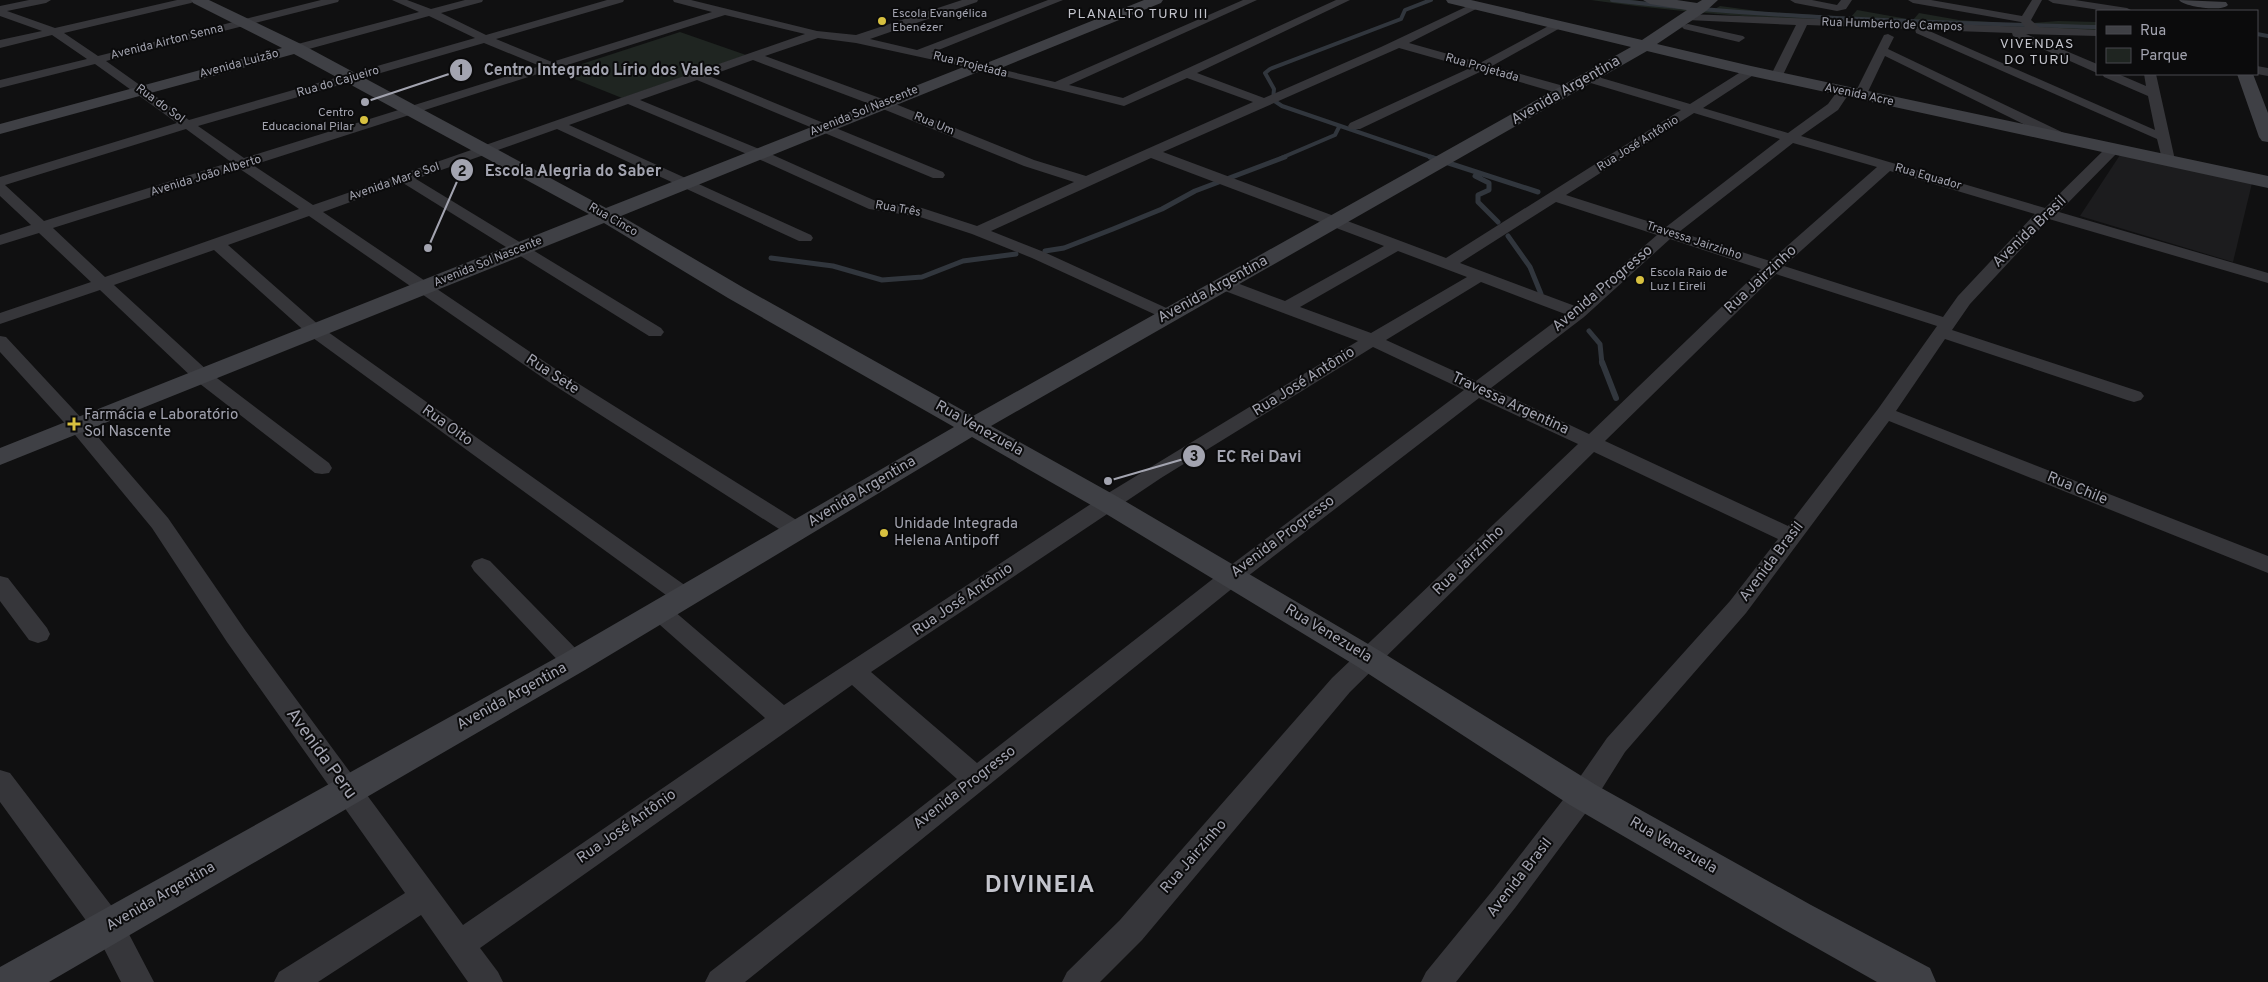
<svg xmlns="http://www.w3.org/2000/svg" width="2268" height="982" font-family="Overpass,sans-serif">
  <style>
    .built { fill: #1c1c1e }
    .green { fill: #1f2521 }
    .lines { fill: none; stroke-linecap: round; stroke-linejoin: round }
    .stream-far2 { stroke: #31363d; stroke-width: 4 }
    .stream-far1 { stroke: #31363d; stroke-width: 5 }
    .stream { stroke: #31363d; stroke-width: 6 }
    .street { fill: #36363a; fill-rule: evenodd }
    .secondary { fill: #3f4045; fill-rule: evenodd }
    .poi-dot { fill: #d8c140; stroke: #0b0b0c; stroke-width: 2 }
    .labels { text-anchor: middle; dominant-baseline: central; stroke-width: 4; stroke-linejoin: round; paint-order: stroke }
    .far-poi-label { font-size: 12px; fill: #a3a4b0; stroke: #0b0b0c; text-anchor: start }
    .far-street-label { font-size: 12px; fill: #a3a4b0; stroke: #0b0b0c }
    .far-neighbourhood-label { font-size: 14px; letter-spacing: 1px; fill: #c3c4cc; stroke: #0b0b0c }
    .street-label { font-size: 15px; fill: #a3a4b0; stroke: #0b0b0c }
    .poi-label { font-size: 15px; fill: #a3a4b0; stroke: #0b0b0c; text-anchor: start }
    .near-street-label { font-size: 18px; fill: #a3a4b0; stroke: #0b0b0c }
    .near-district-label { font-size: 24px; font-weight: bold; letter-spacing: 1px; fill: #c3c4cc; stroke: #0b0b0c }
    .leader { fill: none; stroke: #a3a4b0; stroke-width: 2 }
    .callout-dot { fill: #a3a4b0; stroke: #0b0b0c; stroke-width: 2 }
    .mark-label { font-size: 15px; text-anchor: middle; font-weight: bold; fill: #111 }
    .callout-label { font-size: 16px; text-anchor: middle; font-weight: bold; fill: #a3a4b0; stroke: #0b0b0c; stroke-width: 4; stroke-linejoin: round; paint-order: stroke }
  </style>
  <rect width="100%" height="100%" fill="#101011"/>
  <!-- built -->
  <path class="built" d="M2120,155L2252,183L2233,262L2080,216Z"/>
  <!-- green -->
  <path class="green" d="M1591,0H1632L1713,10L1720,6L1765,12L1851,17L1857,10L1913,20L1919,13L1959,20L2021,24L2058,21L2097,22V31C1928,24 1758,24 1591,0Z
    M680,32L746,55L622,98L557,72Z"/>
  <g class="lines">
    <!-- stream-far2 -->
    <path class="stream-far2" d="M1431,0L1405,10L1401,19L1270,69L1265,73L1274,89L1273,100L1282,106L1434,158
      M1612,0C1773,19 1935,22 2097,27
      M2257,34L2268,36
      M1281,158L1335,135L1339,127"/>
    <!-- stream-far1 -->
    <path class="stream-far1" d="M1430,157L1538,192
      M1475,176L1489,183V190L1478,195V202L1498,222
      M1508,236L1530,267L1541,294
      M1045,251L1064,248L1113,229L1162,209L1195,191L1285,157
      M771,258L833,266L882,280L922,277L963,261L1016,254
      M1589,331L1600,344L1602,364"/>
    <!-- stream -->
    <path class="stream" d="M1602,362L1616,398"/>
    <!-- street -->
    <path class="street" d="M29,0H51L46,3L7,11L55,28L177,0H196L191,3L64,33L98,56L321,0H339L338,2L106,61L189,120L475,38L429,16L298,52L292,48L294,45L419,12L392,0H407L431,9L465,0H483L482,2L441,13L486,35L607,0H624L623,2L496,39L552,62L712,12L674,2L673,0H691L817,31L856,35L962,0H978L977,2L870,39L917,50L1048,0H1063L931,53L1055,82L1243,0H1257L1069,85L1123,98L1336,0H1350L1197,73L1264,98L1381,47L1472,4L1476,3L1482,6L1409,43L1480,63L1554,23H1562L1564,25L1562,27L1492,66L1571,88L1572,91L1571,94H1561L1482,71L1360,129H1350L1348,126L1350,123L1470,68L1399,48L1163,152L1446,258L1681,110L1584,81L1582,78L1588,74L1690,104L1747,68H1755L1757,71L1755,74L1703,108L1788,133L1828,104L1839,89H1849L1850,92L1838,110L1801,136L2045,208L2108,146H2118L2120,149L2118,152L2059,212L2268,273V283L2049,219L1970,304L1952,330L2141,392L2144,396L2141,400L2134,402L2127,400L1945,339L1896,411L2268,556V573L1889,421L1746,613L1625,752L1593,803L1515,908L1456,982H1421L1426,972L1493,890L1573,787L1607,738L1730,601L1778,539L1594,452L1350,692L1142,940L1100,982H1062L1067,972L1120,920L1332,678L1578,444L1479,398L1239,583L745,982H705L710,972L957,779L852,685L480,948L498,972L503,982H468L421,915L318,982H274L279,972L405,893L227,642L152,528L71,430L0,352V336L6,337L85,422L168,518L245,630L463,925L765,718L651,617L647,611L651,605L659,603L667,605L784,705L1100,498L1358,341L1217,288L1215,284L1217,280H1229L1285,301L1384,246L1151,158L991,231L1044,252L1173,311L1176,315L1173,319L1167,320L1032,258L972,234L920,217L869,209L754,157L628,104L569,125L811,235L813,238L811,241H799L557,129L416,179L661,328L664,332L661,336H649L403,183L323,212L563,374L806,526L809,531L806,536L798,538L790,536L549,382L309,216L228,245L321,327L693,591L697,597L693,603L685,605L677,603L309,335L214,250L114,285L209,372L329,463L332,468L329,473L322,474L315,473L195,380L100,290L0,324V313L91,282L39,233L0,245V235L31,225L0,196V177L177,123L95,64L0,88V80L87,59L52,35L0,48V40L42,31L0,16V6ZM725,15L805,34L313,205L253,165L550,70L560,71L561,67ZM818,38L856,43L980,70L1124,106L1187,78L1253,102L1086,176L1034,160L888,101L765,56ZM484,43L540,66L244,158L198,126ZM753,60L878,107L1024,166L1074,182L977,226L922,208L878,202L764,151L640,100L697,80L933,178H943L945,175L943,172L709,76ZM1694,113L1780,139L1666,227L1566,195ZM186,129L231,162L44,221L5,185ZM1793,143L1877,167L1770,261L1679,232ZM240,169L299,209L105,277L53,228ZM1890,171L2035,214L1958,296L1943,317L1784,266ZM1556,202L1657,235L1575,306L1460,263ZM1670,239L1761,269L1589,434L1491,388L1584,317ZM1398,251L1467,277L1371,333L1300,307ZM1776,274L1937,326L1878,409L1788,526L1605,441ZM1481,282L1565,314L1476,381L1386,340ZM1373,347L1464,390L1223,571L977,763L871,672L1161,478Z
      M1790,0H1812L1837,5L1841,0H1852L1846,9L1837,11L1795,3Z
      M1908,0H1931L2022,16L2032,0H2042L2031,20L2039,27L2097,30V36L2026,34L2097,64V73L2013,36L2012,33L1927,30L2155,130L2148,96L2104,77L2102,74H2118L2146,86L2144,74H2156L2175,160L2168,164L2163,163L2157,139L1916,33L1915,29L1807,25L1782,77L1776,81L1770,77L1796,25L1687,20L1681,17L1687,14L2025,27L2021,22L1913,3Z
      M2048,0H2075L2127,8L2133,11H2106L2053,3Z
      M1688,24L1743,36L1745,38L1739,42L1684,29L1682,27L1684,25Z
      M1888,34L1894,37L1888,49L2068,135L2070,138L2063,142L2058,141L1885,56L1865,98H1855L1854,95L1884,35Z
      M2257,66L2268,68V76L2257,74Z
      M482,558L490,561L583,656L586,662L583,668L574,671L565,668L474,571L471,566L474,561Z
      M0,576L8,578L47,628L50,634L47,640L38,643L29,640L0,601Z
      M0,770L10,773L120,917L154,982H121L98,937L0,802Z"/>
    <!-- secondary -->
    <path class="secondary" d="M191,0H209L303,45L606,208L971,64H984L1144,0H1163L1161,3L991,72H978L621,216L744,288L973,416L1631,47L1448,3L1446,0H1471L1642,40L1687,10L1650,4L1643,0H1677L1697,3L1702,0H1718L1706,11L1657,44L1751,66L2268,176V188L1751,76L1647,51L991,426L1118,497L1380,651L1596,785L1811,905L1930,968L1936,982H1877L1783,929L1570,805L1358,667L1098,509L972,437L585,670L49,982H0V967L563,654L954,427L728,298L604,223L0,465V448L589,214L294,54L0,134V124L282,48L193,3Z
      M2179,0L2226,2L2228,5C2223,12 2184,7 2179,0Z
      M2237,74H2253L2268,113V142L2262,141L2259,137Z"/>
  </g>
  <!-- markers -->
  <g class="poi-dot">
    <circle cx="882" cy="21" r="5"/>
    <circle cx="364" cy="120" r="5"/>
    <circle cx="1640" cy="280" r="5"/>
    <path d="M71.5 416.5h5v5h5v5h-5v5h-5v-5h-5v-5h5z"/>
    <circle cx="884" cy="533" r="5"/>
  </g>
  <g class="labels">
    <!-- far-poi labels -->
    <g class="far-poi-label">
      <text x="892" y="14">Escola Evangélica<tspan x="892" dy="14">Ebenézer</tspan></text>
      <text x="354" y="113" text-anchor="end">Centro<tspan x="354" dy="14">Educacional Pilar</tspan></text>
      <text x="1650" y="273">Escola Raio de<tspan x="1650" dy="14">Luz I Eireli</tspan></text>
    </g>
    <!-- far-street labels -->
    <g class="far-street-label">
      <text transform="translate(1892 25) rotate(2)">Rua Humberto de Campos</text>
      <text transform="translate(167 42) rotate(-14)">Avenida Airton Senna</text>
      <text transform="translate(239 64) rotate(-15)">Avenida Luizão</text>
      <text transform="translate(970 65) rotate(14)">Rua Projetada</text>
      <text transform="translate(1482 68) rotate(16)">Rua Projetada</text>
      <text transform="translate(338 82) rotate(-16)">Rua do Cajueiro</text>
      <text transform="translate(1859 95) rotate(12)">Avenida Acre</text>
      <text transform="translate(160 104) rotate(36)">Rua do Sol</text>
      <text transform="translate(864 111) rotate(-22)">Avenida Sol Nascente</text>
      <text transform="translate(934 124) rotate(22)">Rua Um</text>
      <text transform="translate(1638 144) rotate(-32)">Rua José Antônio</text>
      <text transform="translate(206 176) rotate(-17)">Avenida João Alberto</text>
      <text transform="translate(1928 177) rotate(16)">Rua Equador</text>
      <text transform="translate(394 182) rotate(-19)">Avenida Mar e Sol</text>
      <text transform="translate(898 209) rotate(10)">Rua Três</text>
      <text transform="translate(613 220) rotate(30)">Rua Cinco</text>
      <text transform="translate(1694 241) rotate(18)">Travessa Jairzinho</text>
      <text transform="translate(488 262) rotate(-22)">Avenida Sol Nascente</text>
    </g>
    <!-- far-neighbourhood labels -->
    <g class="far-neighbourhood-label">
      <text x="1138" y="14">PLANALTO TURU III</text>
      <text x="2037" y="44">VIVENDAS<tspan x="2037" dy="16">DO TURU</tspan></text>
    </g>
    <!-- street labels -->
    <g class="street-label">
      <text transform="translate(1566 91) rotate(-30)">Avenida Argentina</text>
      <text transform="translate(2030 232) rotate(-44)">Avenida Brasil</text>
      <text transform="translate(1761 280) rotate(-43)">Rua Jairzinho</text>
      <text transform="translate(1603 289) rotate(-40)">Avenida Progresso</text>
      <text transform="translate(1213 290) rotate(-29)">Avenida Argentina</text>
      <text transform="translate(552 375) rotate(33)">Rua Sete</text>
      <text transform="translate(1304 382) rotate(-32)">Rua José Antônio</text>
      <text transform="translate(1510 404) rotate(25)">Travessa Argentina</text>
      <text transform="translate(447 426) rotate(36)">Rua Oito</text>
      <text transform="translate(979 429) rotate(29)">Rua Venezuela</text>
      <text transform="translate(2077 489) rotate(22)">Rua Chile</text>
      <text transform="translate(862 492) rotate(-31)">Avenida Argentina</text>
      <text transform="translate(1283 537) rotate(-37)">Avenida Progresso</text>
      <text transform="translate(1469 561) rotate(-44)">Rua Jairzinho</text>
      <text transform="translate(1772 562) rotate(-53)">Avenida Brasil</text>
      <text transform="translate(963 600) rotate(-34)">Rua José Antônio</text>
      <text transform="translate(1328 634) rotate(31)">Rua Venezuela</text>
      <text transform="translate(512 697) rotate(-29)">Avenida Argentina</text>
      <text transform="translate(965 788) rotate(-38)">Avenida Progresso</text>
      <text transform="translate(627 827) rotate(-35)">Rua José Antônio</text>
      <text transform="translate(1673 846) rotate(30)">Rua Venezuela</text>
      <text transform="translate(1194 857) rotate(-49)">Rua Jairzinho</text>
      <text transform="translate(1520 878) rotate(-52)">Avenida Brasil</text>
      <text transform="translate(161 897) rotate(-30)">Avenida Argentina</text>
    </g>
    <!-- poi labels -->
    <g class="poi-label">
      <text x="84" y="415">Farmácia e Laboratório<tspan x="84" dy="17">Sol Nascente</tspan></text>
      <text x="894" y="524">Unidade Integrada<tspan x="894" dy="17">Helena Antipoff</tspan></text>
    </g>
    <!-- near-street labels -->
    <g class="near-street-label">
      <text transform="translate(321 754) rotate(54)">Avenida Peru</text>
    </g>
    <!-- near-district labels -->
    <g class="near-district-label">
      <text x="1040" y="886">DIVINEIA</text>
    </g>
  </g>
  <!-- callouts -->
  <path class="leader" d="M365 102L461 70M428 248L462 170M1108 481L1194 456"/>
  <g class="callout-dot">
    <circle cx="365" cy="102" r="5"/>
    <circle cx="428" cy="248" r="5"/>
    <circle cx="1108" cy="481" r="5"/>
    <circle cx="461" cy="70" r="12"/>
    <circle cx="462" cy="170" r="12"/>
    <circle cx="1194" cy="456" r="12"/>
  </g>
  <g class="mark-label">
    <text x="461" y="75">1</text>
    <text x="462" y="176">2</text>
    <text x="1194" y="461">3</text>
  </g>
  <g class="callout-label">
    <text x="602" y="75">Centro Integrado Lírio dos Vales</text>
    <text x="573" y="176">Escola Alegria do Saber</text>
    <text x="1259" y="462">EC Rei Davi</text>
  </g>
  <!-- legend -->
  <rect x="2096" y="10" width="162" height="65" fill="#0b0b0c" stroke="#48484e"/>
  <rect x="2106" y="26" width="25" height="8" fill="#3f4045" stroke="#48484e"/>
  <text x="2140" y="35" font-size="15" fill="#a3a4b0">Rua</text>
  <rect x="2106" y="48" width="25" height="15" fill="#1f2521" stroke="#48484e"/>
  <text x="2140" y="60" font-size="15" fill="#a3a4b0">Parque</text>
</svg>
